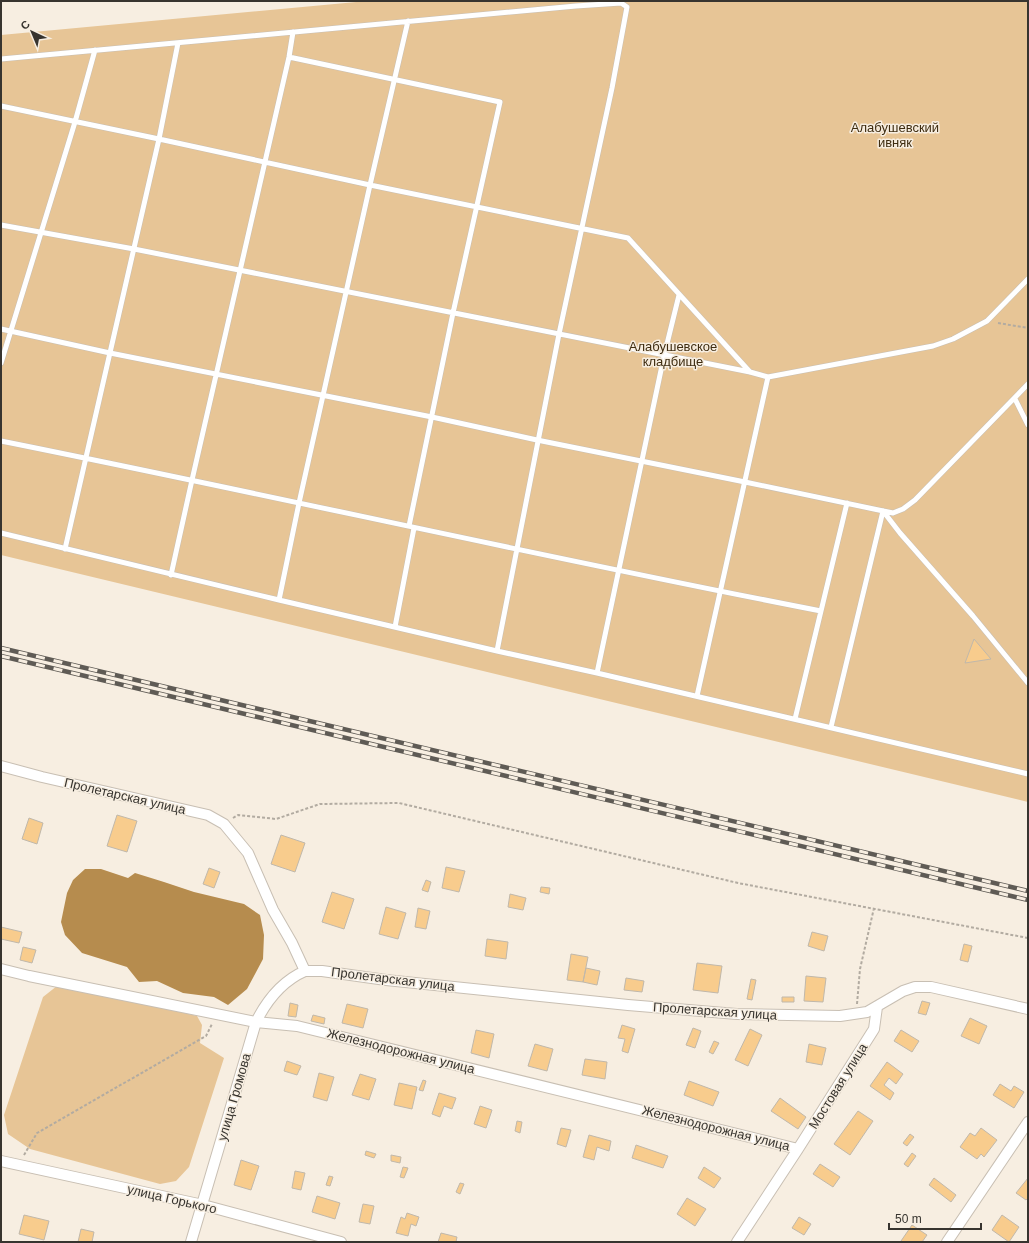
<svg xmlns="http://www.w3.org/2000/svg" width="1029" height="1243" font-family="Arial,sans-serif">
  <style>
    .green { fill: #e7c596 }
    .water { fill: #b68c4e }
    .building { fill: #f8cc8d; stroke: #c0b8ab }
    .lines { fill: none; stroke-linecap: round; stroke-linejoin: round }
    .lane-casing { stroke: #c8bfb3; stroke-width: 6 }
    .street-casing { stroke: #c8bfb3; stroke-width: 12 }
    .path { stroke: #b2aba1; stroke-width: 2; stroke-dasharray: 3 2; stroke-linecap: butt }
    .lane { stroke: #fff; stroke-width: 5 }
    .street { stroke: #fff; stroke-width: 10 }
    .rail-casing { stroke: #5f5b55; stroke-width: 4.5 }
    .rail { stroke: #f7eee1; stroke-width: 3; stroke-dasharray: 9; stroke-linecap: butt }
    .labels { text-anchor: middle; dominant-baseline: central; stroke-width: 3; stroke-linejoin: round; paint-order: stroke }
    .park-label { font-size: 13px; fill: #3f2d11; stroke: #f7eee1 }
    .street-label { font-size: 13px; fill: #37342f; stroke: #f7eee1 }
  </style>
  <rect width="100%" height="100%" fill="#f7eee1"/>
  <!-- green -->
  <path class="green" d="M367,1H1028V802L1,555V35Z
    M62,982L197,1016L202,1025L200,1043L224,1058L189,1167L176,1181L160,1184L30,1149L8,1134L4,1115L43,997Z"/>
  <!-- water -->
  <path class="water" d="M85,869H101L128,878L135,873L164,882L194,892L244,904L260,915L264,935L263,959L247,989L228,1005L214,997L183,993L157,981L139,982L127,967L82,953L65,935L61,922L67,893L73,880Z"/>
  <!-- building -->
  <path class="building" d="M974,639L991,659L965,663Z
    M117,815L137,821L127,852L107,846Z
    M29,818L43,823L37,844L22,839Z
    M281,835L305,843L295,872L271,864Z
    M446,867L465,871L459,892L442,888Z
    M209,868L220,872L214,888L203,884Z
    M426,880L431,882L428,892L422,890Z
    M541,887L550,888L549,894L540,892Z
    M332,892L354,899L344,929L322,922Z
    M510,894L526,898L523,910L508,907Z
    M386,907L406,913L398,939L379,934Z
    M418,908L430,911L426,929L415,927Z
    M1,927L22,932L19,943L1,939Z
    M812,932L828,936L824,951L808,946Z
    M487,939L508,942L506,959L485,956Z
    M964,944L972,946L968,962L960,960Z
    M23,947L36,950L32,963L20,960Z
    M571,954L588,957L583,982L567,980Z
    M697,963L722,966L718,993L693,990Z
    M586,968L600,971L597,985L583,982Z
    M806,976L826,978L823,1002L804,1001Z
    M626,978L644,981L642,992L624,990Z
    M751,979L756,980L752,1000L747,999Z
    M782,997H794V1002H782Z
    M922,1001L930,1003L926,1015L918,1013Z
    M290,1003L298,1005L296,1017L288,1016Z
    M347,1004L368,1009L363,1028L342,1023Z
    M313,1015L325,1018L324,1024L311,1021Z
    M970,1018L987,1026L979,1044L961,1036Z
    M622,1025L635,1029L628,1053L622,1051L625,1039L618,1038Z
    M693,1028L701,1031L695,1048L686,1045Z
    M750,1029L762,1035L748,1066L735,1060Z
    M476,1030L494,1034L489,1058L471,1053Z
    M901,1030L919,1041L912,1052L894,1041Z
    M714,1041L719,1043L713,1054L709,1052Z
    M535,1044L553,1049L547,1071L528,1066Z
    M809,1044L826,1048L822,1065L806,1062Z
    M585,1059L607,1062L605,1079L582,1075Z
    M287,1061L301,1066L297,1075L284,1071Z
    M887,1062L903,1074L896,1084L889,1078L884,1085L894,1093L890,1100L870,1086Z
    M319,1073L334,1077L327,1101L313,1097Z
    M360,1074L376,1079L369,1100L352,1095Z
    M423,1080L426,1081L423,1091L419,1090Z
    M689,1081L719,1092L713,1106L684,1095Z
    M399,1083L417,1087L412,1109L394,1105Z
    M1000,1084L1011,1091L1014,1086L1024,1092L1014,1108L993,1095Z
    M439,1093L456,1098L452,1109L444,1106L440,1117L432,1114Z
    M780,1098L806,1117L798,1129L771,1111Z
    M480,1106L492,1110L486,1128L474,1124Z
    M858,1111L873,1121L850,1155L834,1144Z
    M517,1121L522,1122L520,1133L515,1131Z
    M561,1128L571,1130L566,1147L557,1144Z
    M981,1128L997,1140L984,1157L981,1154L977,1159L960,1147L970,1133L975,1136Z
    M910,1134L914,1137L907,1146L903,1143Z
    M589,1135L611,1141L609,1151L597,1147L594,1160L583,1157Z
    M636,1145L668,1156L663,1168L632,1158Z
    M366,1151L376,1154L374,1158L365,1155Z
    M912,1153L916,1156L908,1167L904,1164Z
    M391,1155L401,1157L400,1163L391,1161Z
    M241,1160L259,1166L251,1190L234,1185Z
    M820,1164L840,1177L833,1187L813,1174Z
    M403,1167L408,1168L404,1178L400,1177Z
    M704,1167L721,1178L714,1188L698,1178Z
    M295,1171L305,1173L301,1190L292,1188Z
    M329,1176L333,1177L330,1186L326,1185Z
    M934,1178L956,1195L951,1202L929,1185Z
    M1028,1178V1198L1026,1200L1016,1193Z
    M460,1183L464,1184L460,1194L456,1192Z
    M317,1196L340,1203L335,1219L312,1212Z
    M687,1198L706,1209L695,1226L677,1214Z
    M363,1204L374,1206L370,1224L359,1222Z
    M407,1213L419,1217L416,1226L411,1224L408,1236L396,1233L401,1217L405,1219Z
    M24,1215L49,1221L44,1240L19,1234Z
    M1002,1215L1019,1227L1009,1242L992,1230Z
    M799,1217L811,1224L804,1235L792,1228Z
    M912,1225L927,1235L922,1242H903L901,1241Z
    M81,1229L94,1232L92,1242H78Z
    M441,1233L457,1237L456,1242H438Z"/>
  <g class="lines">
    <defs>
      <path id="lane" d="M289,57L500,102L453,313L409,526
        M1,59L576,6L621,3L627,7L612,88L559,334L497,651
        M1,106L159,139L370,185L628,238L750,372
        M1,225L134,249L750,372L768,377L933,346L953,339L987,321L1028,279
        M1,329L110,353L432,417L537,440L745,482L893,513L903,509L915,500L1028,384
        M1,363L75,122L95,50
        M1015,399L1028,425
        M1,441C275,496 547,558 821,611
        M883,511L900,533L973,616L1028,683
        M1,533L279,600L497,651L597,673L1028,774
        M65,549L159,139L178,43
        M171,575L192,480L289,57L293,32
        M279,600L299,503L370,185L408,21
        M395,627L414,528
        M597,673L664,356L679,295
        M697,696L768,377
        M795,719L847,503
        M831,727L883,511"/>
      <path id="street" d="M1,766L42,777L208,815L224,824L248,853L273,910L292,943L305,971H322L386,980L628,1005L737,1014L840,1016L867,1012L903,991L915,987H931L1028,1009
        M1,969L29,976L256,1022L297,1026L798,1149
        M1,1161L203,1205L341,1242
        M191,1242L256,1022C267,1000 282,981 305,971
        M737,1242L798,1149L874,1029L877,1007
        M947,1242L1028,1122"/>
    </defs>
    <!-- lane casing -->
    <use href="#lane" class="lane-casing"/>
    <!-- street casing -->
    <use href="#street" class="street-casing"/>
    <!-- path -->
    <path class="path" d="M998,323L1028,328
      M233,818L238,815L276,819L320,804L399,803L738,883L1028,938
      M857,1004L860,969L874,908
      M24,1155L37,1133L206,1036L212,1024"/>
    <!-- lane -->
    <use href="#lane" class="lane"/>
    <!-- street -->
    <use href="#street" class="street"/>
    <defs>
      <path id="rail" d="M1,648L1028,891
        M1,656L1028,900"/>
    </defs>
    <!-- rail casing -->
    <use href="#rail" class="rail-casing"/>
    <!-- rail -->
    <use href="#rail" class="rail"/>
  </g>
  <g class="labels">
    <!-- park labels -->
    <g class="park-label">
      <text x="895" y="127">Алабушевский<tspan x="895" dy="15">ивняк</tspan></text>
      <text x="673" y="346">Алабушевское<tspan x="673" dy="15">кладбище</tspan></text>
    </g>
    <!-- street labels -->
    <g class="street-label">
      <text transform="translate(125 796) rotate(13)">Пролетарская улица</text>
      <text transform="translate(393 979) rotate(7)">Пролетарская улица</text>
      <text transform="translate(715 1011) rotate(4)">Пролетарская улица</text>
      <text transform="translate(401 1051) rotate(14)">Железнодорожная улица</text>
      <text transform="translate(838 1086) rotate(-58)">Мостовая улица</text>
      <text transform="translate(234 1097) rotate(-74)">улица Громова</text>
      <text transform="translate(716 1128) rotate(14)">Железнодорожная улица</text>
      <text transform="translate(172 1199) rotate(13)">улица Горького</text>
    </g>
  </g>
  <!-- border -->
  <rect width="1029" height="1243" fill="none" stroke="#37342f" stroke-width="4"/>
  <!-- north arrow -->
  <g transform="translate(32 32) rotate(316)" stroke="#f7eee1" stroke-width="3" paint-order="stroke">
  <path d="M0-3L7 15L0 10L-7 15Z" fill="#37342f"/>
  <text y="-6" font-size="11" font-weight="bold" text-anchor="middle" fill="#37342f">С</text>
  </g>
  <!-- scale -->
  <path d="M889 1223v6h92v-6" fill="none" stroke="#37342f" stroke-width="2"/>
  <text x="895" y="1223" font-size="12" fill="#37342f" stroke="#f7eee1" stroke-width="3" paint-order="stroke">50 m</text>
</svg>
